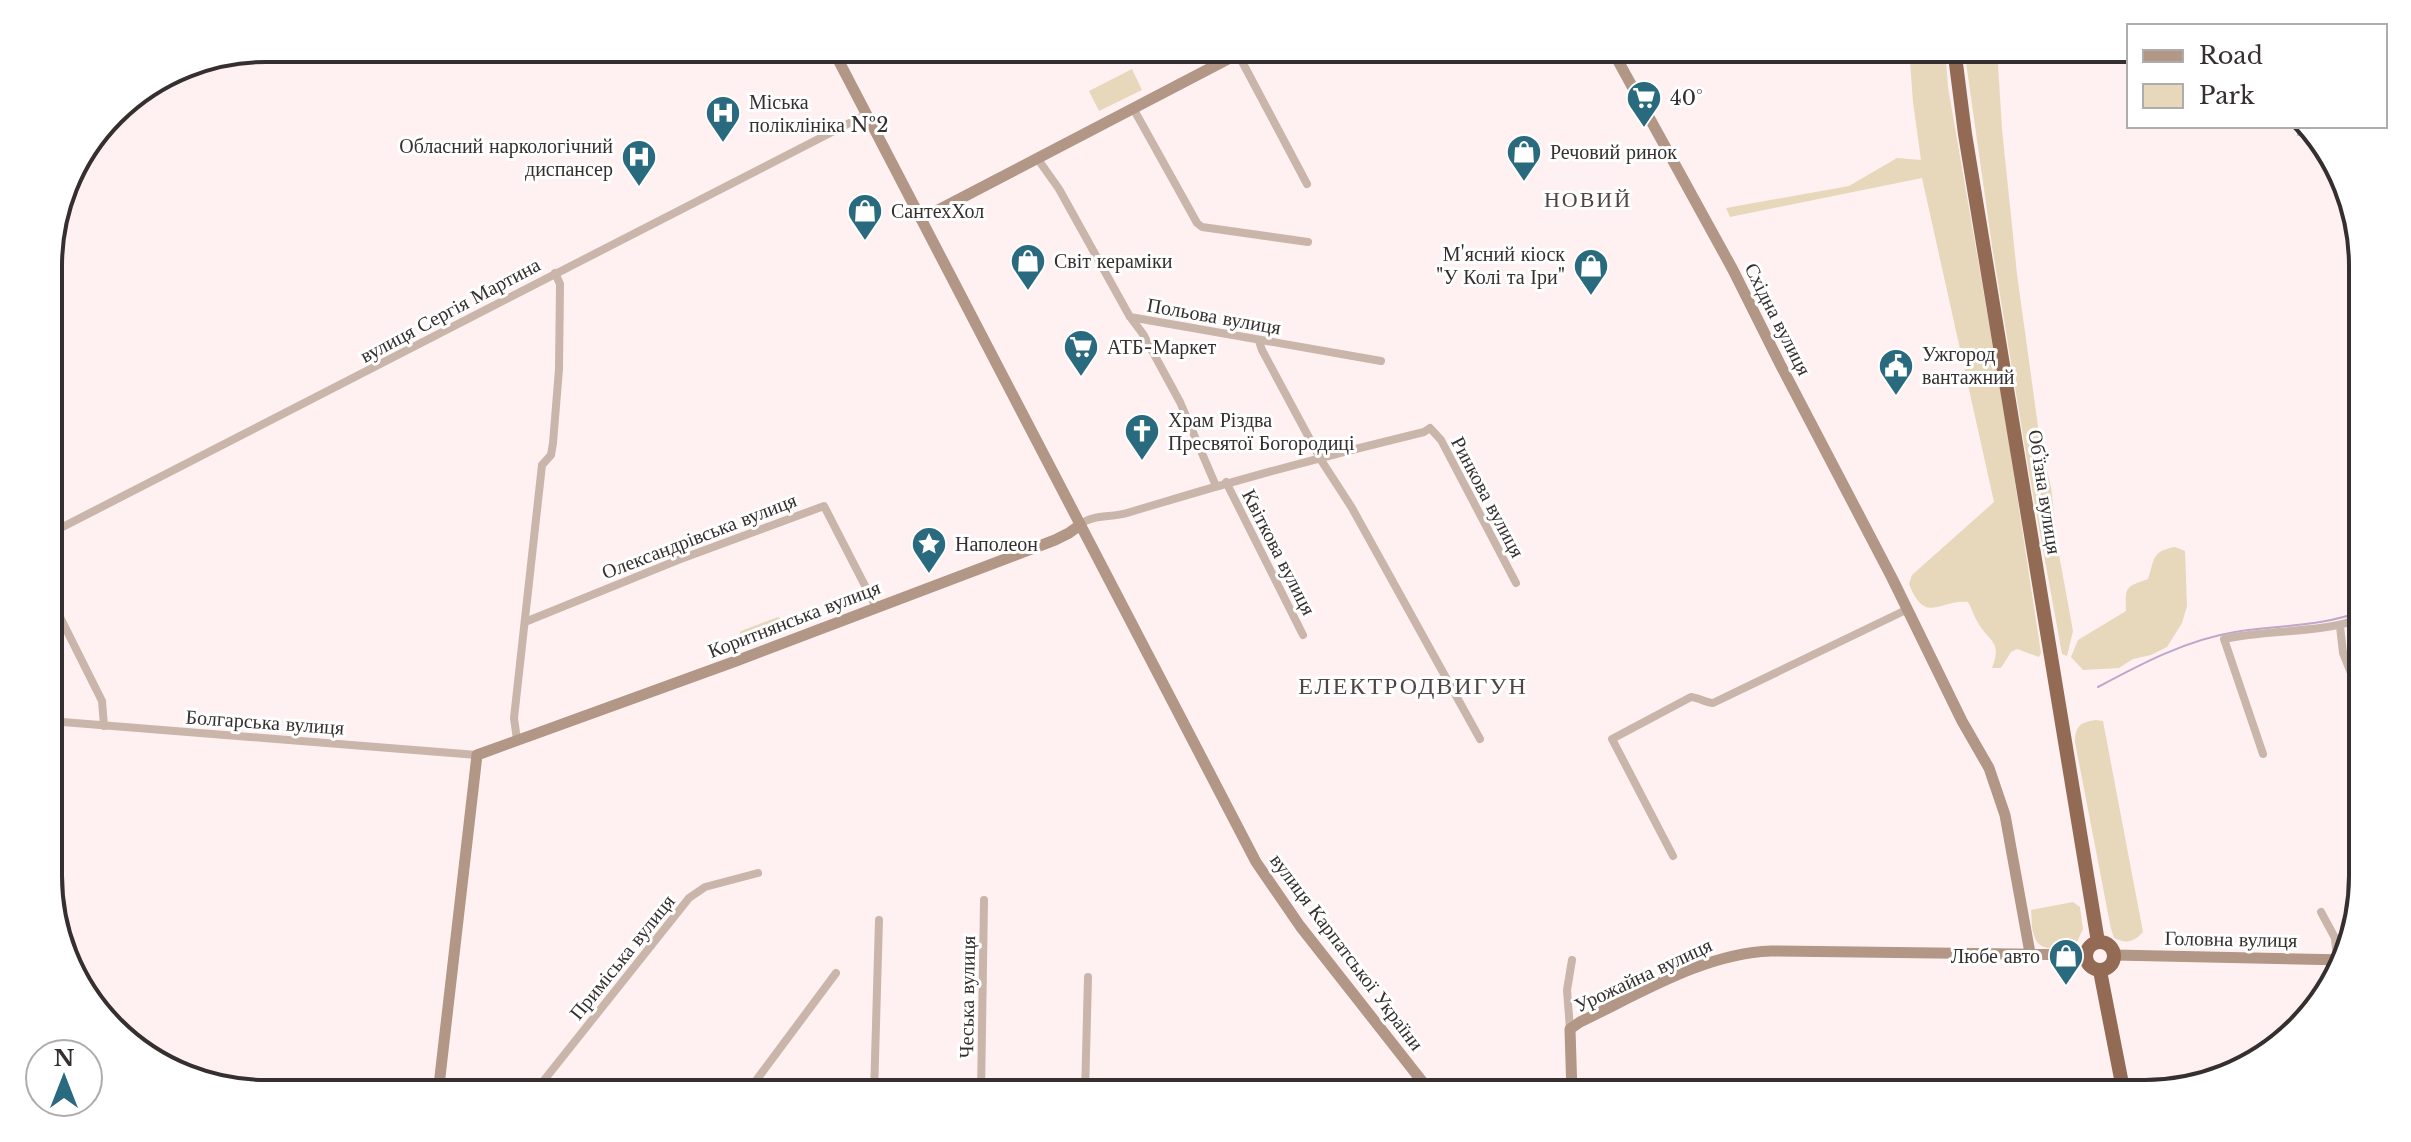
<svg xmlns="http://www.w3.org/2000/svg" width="2411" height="1142" font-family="'Libre Baskerville',serif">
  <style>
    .green { fill: #e7d7bb }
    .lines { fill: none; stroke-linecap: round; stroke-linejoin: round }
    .stream { stroke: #c0a6cb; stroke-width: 2 }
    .street { stroke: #c9b5aa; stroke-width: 8 }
    .secondary { stroke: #b29686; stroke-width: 11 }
    .highway { stroke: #936b55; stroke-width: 14 }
    .labels { text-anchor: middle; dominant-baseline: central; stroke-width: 6; stroke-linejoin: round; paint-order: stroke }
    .poi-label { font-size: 20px; fill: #352f2f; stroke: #fff; text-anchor: start }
    .street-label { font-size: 20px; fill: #352f2f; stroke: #fff }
    .neighbourhood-label { font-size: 22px; letter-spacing: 2px; fill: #514444; stroke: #fff }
    .quarter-label { font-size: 24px; letter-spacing: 2px; fill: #514444; stroke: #fff }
    .rim { fill: none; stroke: #352f2f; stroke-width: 4 }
  </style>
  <rect width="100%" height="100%" fill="#fff1f1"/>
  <!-- green -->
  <path class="green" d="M1909,48H1945L1948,87L2004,410L2041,653L2039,657L2017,649L2011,652L2001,668H1992C2003,640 1988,642 1977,621C1973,615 1972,608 1968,602C1939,599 1926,626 1909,584L1912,575L1994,502L1922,178L1730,217L1726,208L1849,186L1897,158L1921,160L1913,102Z
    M1964,48H1992L1998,64L2002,129L2017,274L2041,448L2051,487L2058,549L2073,631L2067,656L2062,654L2028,467L1992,246Z
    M1132,69L1142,90L1099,111L1089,91Z
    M2175,547L2185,551L2187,606L2182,623L2167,647L2151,655L2133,659L2119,668L2083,670L2071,657L2078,640L2126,611C2125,587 2125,587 2148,579C2155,558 2152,551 2175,547Z
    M778,617L785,620L788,626L785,633L749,646L741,645L738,637L741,631Z
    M2096,720L2103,721L2143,932C2134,942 2127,944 2114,938L2111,929L2075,742C2075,726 2081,722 2096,720Z
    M2073,902L2080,907L2083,929L2077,942C2066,949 2041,954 2035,938C2031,930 2032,919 2031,910Z"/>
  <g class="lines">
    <!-- stream -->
    <path class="stream" d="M2298,135L2299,126
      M2098,687C2141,664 2186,640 2235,632C2277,625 2321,627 2362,611"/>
    <!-- street -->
    <path class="street" d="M1238,54L1307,184
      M1133,108L1197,223L1202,227L1308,242
      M1037,158L1059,189L1130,317L1381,361
      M1131,318L1143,334L1180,402L1216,486
      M1259,341L1262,350L1321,460L1352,508L1480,739
      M1226,482L1303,635
      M1080,525C1092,514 1111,518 1127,513C1225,483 1324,456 1424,432L1430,428L1441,440L1516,583
      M49,534L867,114
      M49,595L102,701L104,726
      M525,622L678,560L824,506L876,607
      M2340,626L2343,653L2363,703
      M50,721L477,755
      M517,740L514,718L542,465L551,455L553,443L559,369L560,284L555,273
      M2263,754L2224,639C2270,629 2320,634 2362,618
      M1673,856L1612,739L1691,697C1700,698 1706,703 1713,703L1908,609
      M2321,912L2335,938L2337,959
      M1570,1029L1567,990L1572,960
      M438,1091L450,1094
      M533,1094L689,898L705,887L758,873
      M746,1094L836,973
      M874,1094L879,920
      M981,1094L984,900
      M1085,1094L1088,977"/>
    <!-- secondary -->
    <path class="secondary" d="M832,48L1256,862L1300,926L1432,1094
      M1611,48L1733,270L1780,364L1892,578L1962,721L1989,768L2005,815L2030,953
      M921,219L1249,48
      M2115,955L2346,960
      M438,1094L477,755L736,661L1055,540L1069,533L1080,525
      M1572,1094L1570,1029L1580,1022C1639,994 1705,953 1771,951L2086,955"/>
    <!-- highway -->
    <path class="highway" d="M1954,48L1965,134L2098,942
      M2086 956a14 14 0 1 1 28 0a14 14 0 1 1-28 0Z
      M2100,971L2124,1094"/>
  </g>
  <!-- icons -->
  <defs>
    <symbol id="supermarket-pin" viewBox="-11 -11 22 30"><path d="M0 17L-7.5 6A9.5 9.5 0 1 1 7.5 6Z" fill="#296a7e" stroke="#fff"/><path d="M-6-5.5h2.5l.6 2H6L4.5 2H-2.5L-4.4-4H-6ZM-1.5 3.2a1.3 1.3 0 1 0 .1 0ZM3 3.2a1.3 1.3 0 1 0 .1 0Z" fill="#fff"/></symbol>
    <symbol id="hospital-pin" viewBox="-11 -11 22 30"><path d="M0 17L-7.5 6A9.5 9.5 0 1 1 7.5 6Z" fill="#296a7e" stroke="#fff"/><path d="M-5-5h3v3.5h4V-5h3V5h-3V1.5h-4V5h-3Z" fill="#fff"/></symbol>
    <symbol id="shop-pin" viewBox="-11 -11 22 30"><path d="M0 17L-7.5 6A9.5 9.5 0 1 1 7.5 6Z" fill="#296a7e" stroke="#fff"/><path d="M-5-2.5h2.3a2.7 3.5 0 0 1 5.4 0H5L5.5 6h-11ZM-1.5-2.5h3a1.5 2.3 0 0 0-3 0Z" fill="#fff"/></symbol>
    <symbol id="civic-pin" viewBox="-11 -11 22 30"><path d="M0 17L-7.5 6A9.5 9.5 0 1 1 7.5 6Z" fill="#296a7e" stroke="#fff"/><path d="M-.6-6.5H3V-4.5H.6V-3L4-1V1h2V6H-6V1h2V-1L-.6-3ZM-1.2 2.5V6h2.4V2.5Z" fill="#fff"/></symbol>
    <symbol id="church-pin" viewBox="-11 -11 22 30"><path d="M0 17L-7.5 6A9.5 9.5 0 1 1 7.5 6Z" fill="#296a7e" stroke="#fff"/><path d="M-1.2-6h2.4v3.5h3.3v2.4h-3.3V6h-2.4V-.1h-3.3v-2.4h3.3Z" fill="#fff"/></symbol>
    <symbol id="sight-pin" viewBox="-11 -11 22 30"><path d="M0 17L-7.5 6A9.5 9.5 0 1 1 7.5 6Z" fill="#296a7e" stroke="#fff"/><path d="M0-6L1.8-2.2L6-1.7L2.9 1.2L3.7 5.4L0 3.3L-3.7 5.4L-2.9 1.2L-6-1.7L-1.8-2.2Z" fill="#fff"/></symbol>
  </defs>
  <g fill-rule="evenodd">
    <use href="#supermarket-pin" x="1624" y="78" width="40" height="54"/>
    <use href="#hospital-pin" x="703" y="93" width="40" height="54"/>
    <use href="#shop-pin" x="1504" y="132" width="40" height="54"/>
    <use href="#hospital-pin" x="619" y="137" width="40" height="54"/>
    <use href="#shop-pin" x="845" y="191" width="40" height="54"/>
    <use href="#shop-pin" x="1008" y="241" width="40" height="54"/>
    <use href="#shop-pin" x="1571" y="246" width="40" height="54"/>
    <use href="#supermarket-pin" x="1061" y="327" width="40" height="54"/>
    <use href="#civic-pin" x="1876" y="346" width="40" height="54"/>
    <use href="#church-pin" x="1122" y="411" width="40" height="54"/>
    <use href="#sight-pin" x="909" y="524" width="40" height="54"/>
    <use href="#shop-pin" x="2046" y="936" width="40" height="54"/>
  </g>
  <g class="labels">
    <!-- poi labels -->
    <g class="poi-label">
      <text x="1670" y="98">40°</text>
      <text x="749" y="102">Міська<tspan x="749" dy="23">поліклініка №2</tspan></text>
      <text x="613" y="146" text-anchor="end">Обласний наркологічний<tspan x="613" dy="23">диспансер</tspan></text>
      <text x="1550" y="152">Речовий ринок</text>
      <text x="891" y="211">СантехХол</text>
      <text x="1565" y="254" text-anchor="end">М'ясний кіоск<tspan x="1565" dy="23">"У Колі та Іри"</tspan></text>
      <text x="1054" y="261">Світ кераміки</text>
      <text x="1107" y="347">АТБ-Маркет</text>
      <text x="1922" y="354">Ужгород<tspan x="1922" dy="23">вантажний</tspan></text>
      <text x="1168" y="420">Храм Різдва<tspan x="1168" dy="23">Пресвятої Богородиці</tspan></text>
      <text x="955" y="544">Наполеон</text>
      <text x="2040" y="956" text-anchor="end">Любе авто</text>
    </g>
    <!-- street labels -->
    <g class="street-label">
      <text transform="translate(450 310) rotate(-28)">вулиця Сергія Мартина</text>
      <text transform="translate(1214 316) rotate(10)">Польова вулиця</text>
      <text transform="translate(1778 319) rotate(63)">Східна вулиця</text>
      <text transform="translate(2045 492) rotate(81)">Обʼїзна вулиця</text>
      <text transform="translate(1488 497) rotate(62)">Ринкова вулиця</text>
      <text transform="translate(699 536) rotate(-21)">Олександрівська вулиця</text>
      <text transform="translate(1279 552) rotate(63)">Квіткова вулиця</text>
      <text transform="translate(794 619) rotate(-21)">Коритнянська вулиця</text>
      <text transform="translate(265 722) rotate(4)">Болгарська вулиця</text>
      <text transform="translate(2231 939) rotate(1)">Головна вулиця</text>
      <text transform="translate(1347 952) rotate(53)">вулиця Карпатської України</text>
      <text transform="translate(622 957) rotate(-51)">Приміська вулиця</text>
      <text transform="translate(1643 975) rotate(-25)">Урожайна вулиця</text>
      <text transform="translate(967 997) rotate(-89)">Чеська вулиця</text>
    </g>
    <!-- neighbourhood labels -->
    <g class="neighbourhood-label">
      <text x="1588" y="199">НОВИЙ</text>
    </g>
    <!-- quarter labels -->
    <g class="quarter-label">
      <text x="1413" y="685">ЕЛЕКТРОДВИГУН</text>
    </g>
  </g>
  <!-- crop -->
  <path d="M0 0H2411V1142H0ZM266 62H2145A204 204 0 0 1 2349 266V876A204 204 0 0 1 2145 1080H266A204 204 0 0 1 62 876V266A204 204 0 0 1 266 62Z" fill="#fff" fill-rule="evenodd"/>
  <path class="rim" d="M266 62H2145A204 204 0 0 1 2349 266V876A204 204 0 0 1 2145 1080H266A204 204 0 0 1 62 876V266A204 204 0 0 1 266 62Z"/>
  <!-- legend -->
  <rect x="2127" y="24" width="260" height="104" fill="#ffffff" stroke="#aeacac" stroke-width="2"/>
  <rect x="2143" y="50" width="40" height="12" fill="#b29686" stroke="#aeacac" stroke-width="2"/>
  <text x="2199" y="64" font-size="24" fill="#352f2f">Road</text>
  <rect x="2143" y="84" width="40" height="24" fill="#e7d7bb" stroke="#aeacac" stroke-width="2"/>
  <text x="2199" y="104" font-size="24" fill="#352f2f">Park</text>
  <!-- north arrow -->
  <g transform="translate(64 1078)"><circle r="38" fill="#ffffff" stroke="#aeacac" stroke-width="2"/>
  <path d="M0-6L14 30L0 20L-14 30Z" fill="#296a7e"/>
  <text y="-12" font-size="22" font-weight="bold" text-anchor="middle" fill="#352f2f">N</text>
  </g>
</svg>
